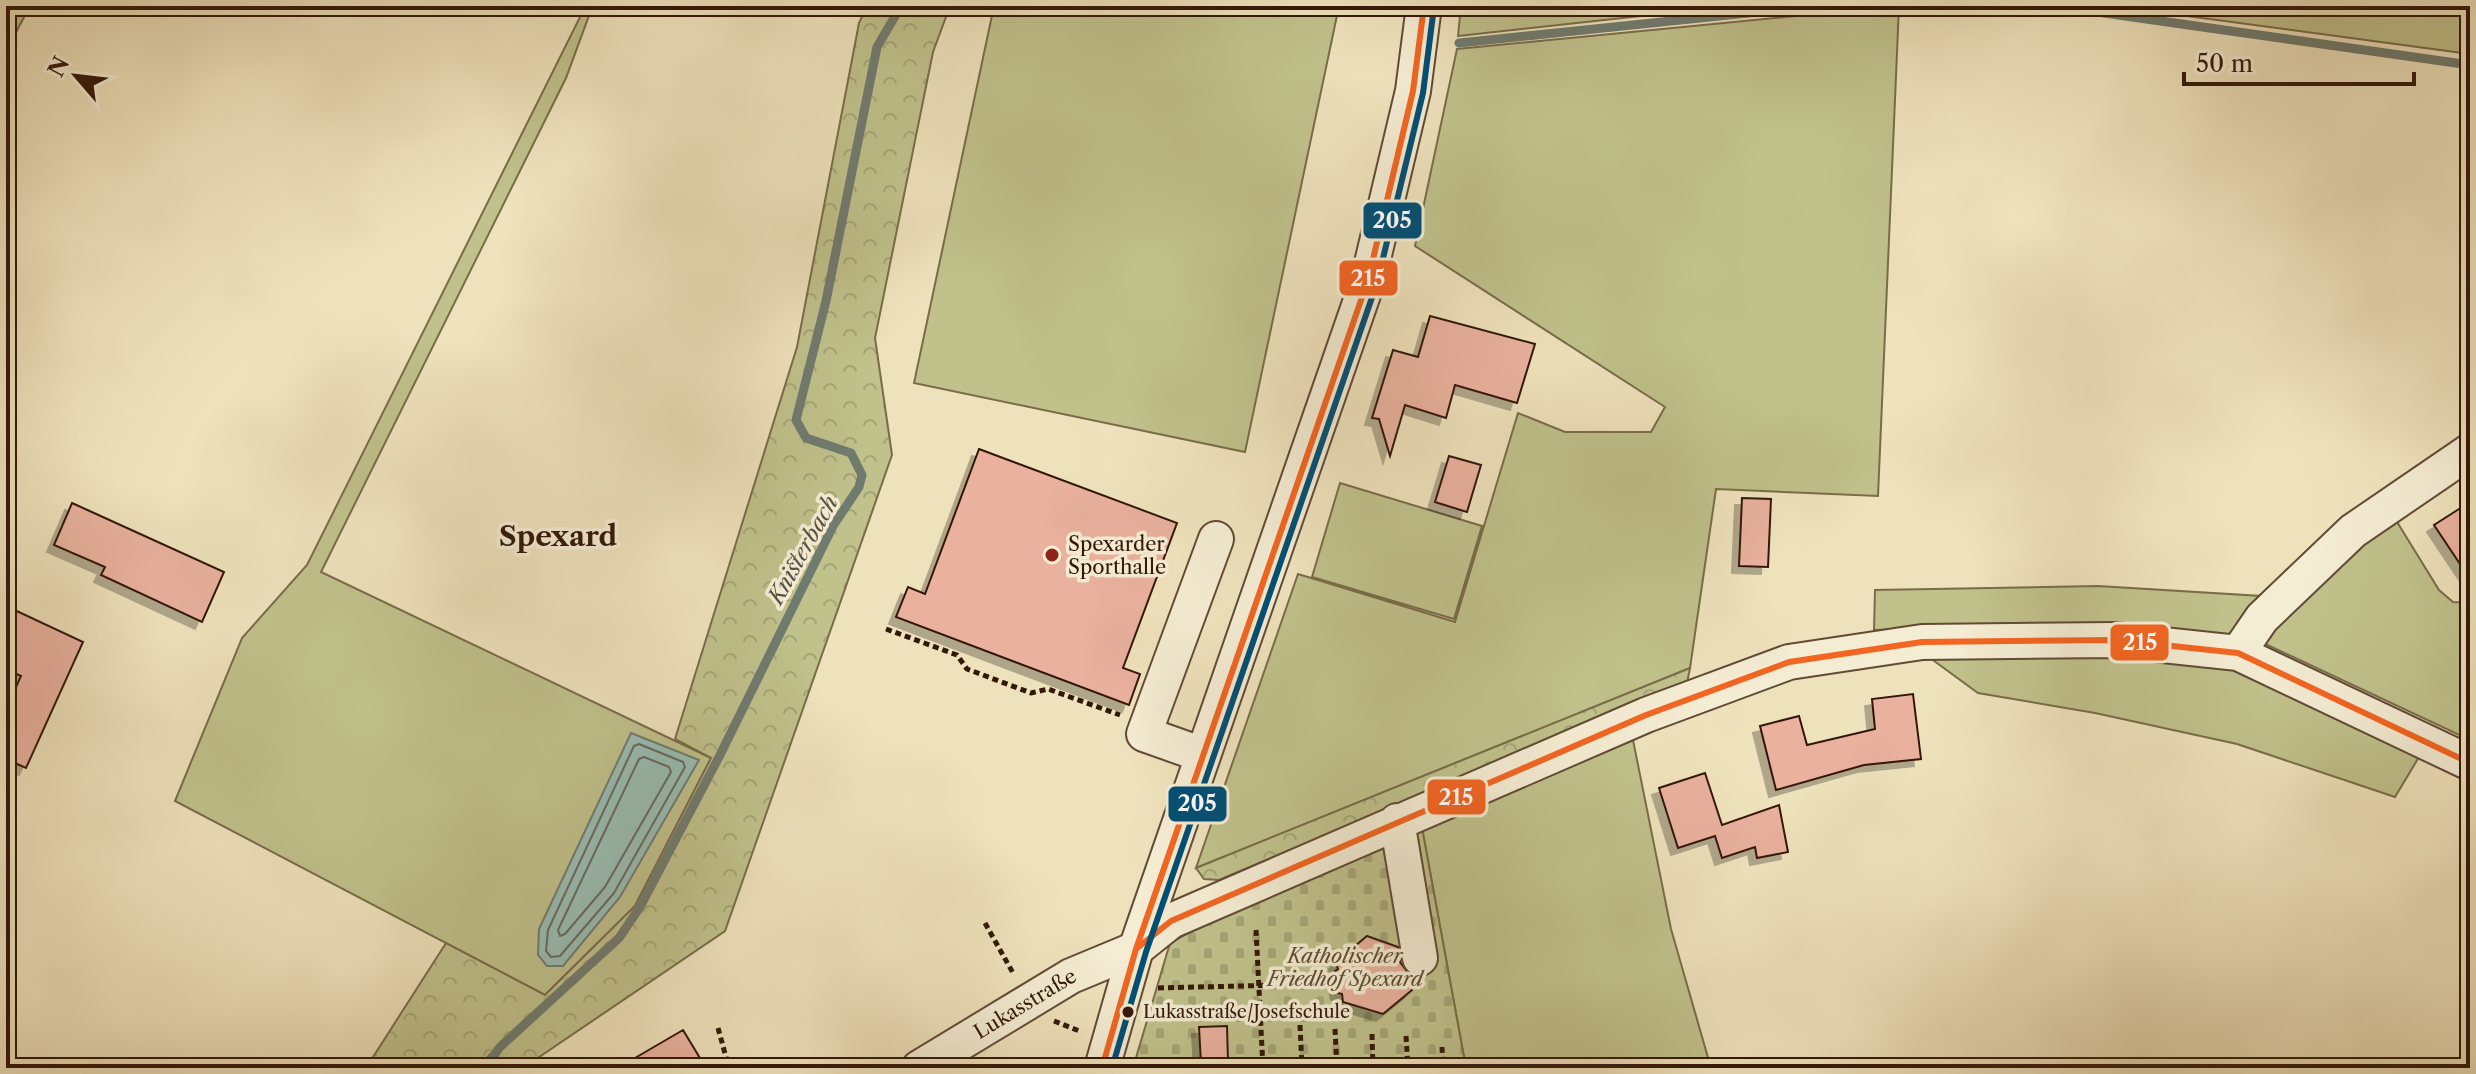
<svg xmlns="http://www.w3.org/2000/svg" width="2476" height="1074" font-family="'Libre Caslon Text',serif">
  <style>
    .green { fill: #c0c18b; stroke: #7a6c4a; stroke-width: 2 }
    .forest { fill: url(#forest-crowns); stroke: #7a6c4a; stroke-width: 2 }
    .cemetery { fill: url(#cemetery-stones); stroke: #7a6c4a; stroke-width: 2 }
    .water { fill: #99bdb4; stroke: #707b6f; stroke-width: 2 }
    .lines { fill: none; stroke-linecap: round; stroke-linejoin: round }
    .shore { stroke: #666a5e; stroke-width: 2 }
    .stream { stroke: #707b6f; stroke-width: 9 }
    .building { fill: #e9b19e; stroke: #331808; stroke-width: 2; filter: url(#shadow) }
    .minor-casing { stroke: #624a35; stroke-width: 38 }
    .path { stroke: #331808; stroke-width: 5; stroke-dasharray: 6 4; stroke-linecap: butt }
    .minor { stroke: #f4ecd3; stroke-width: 34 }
    .bus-1-casing { stroke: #f4ecd3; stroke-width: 12 }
    .bus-2-casing { stroke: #f4ecd3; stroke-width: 12 }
    .bus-1 { stroke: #f26522; stroke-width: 6 }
    .bus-2 { stroke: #004f76; stroke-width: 6 }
    .poi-dot { fill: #8f2418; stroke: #f4ecd3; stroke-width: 3 }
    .bus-dot { fill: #331808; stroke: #f4ecd3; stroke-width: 3 }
    .labels { text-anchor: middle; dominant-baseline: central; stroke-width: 7; stroke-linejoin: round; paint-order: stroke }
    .bus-label { font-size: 18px; fill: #331808; stroke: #f4ecd3; text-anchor: start }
    .poi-label { font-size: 20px; fill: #331808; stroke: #f4ecd3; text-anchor: start }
    .park-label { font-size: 20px; font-style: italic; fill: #5d4b2f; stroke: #f4ecd3 }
    .street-label { font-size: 20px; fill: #331808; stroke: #f4ecd3 }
    .water-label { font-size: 22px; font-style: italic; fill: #575244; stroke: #f4ecd3 }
    .district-label { font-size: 28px; font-weight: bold; fill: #331808; stroke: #f4ecd3 }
    .line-badge { stroke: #f4ecd3; stroke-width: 3 }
    .badge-label { font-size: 22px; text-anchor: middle; font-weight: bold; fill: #fff }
  </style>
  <defs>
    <pattern id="forest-crowns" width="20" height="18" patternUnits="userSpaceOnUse" patternTransform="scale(2)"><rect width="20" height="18" fill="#c0c18b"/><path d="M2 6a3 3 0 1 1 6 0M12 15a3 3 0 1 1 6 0" fill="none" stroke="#a5a576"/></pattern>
    <pattern id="cemetery-stones" width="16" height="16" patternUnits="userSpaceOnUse" patternTransform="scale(2)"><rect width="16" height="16" fill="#c0c18b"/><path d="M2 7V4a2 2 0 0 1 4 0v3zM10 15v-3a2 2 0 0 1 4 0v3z" fill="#a5a576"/></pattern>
    <filter id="shadow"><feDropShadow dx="-7" dy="7" stdDeviation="0" flood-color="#0004"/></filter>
  </defs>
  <rect width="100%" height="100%" fill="#eee2bc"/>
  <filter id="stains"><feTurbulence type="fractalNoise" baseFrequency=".0025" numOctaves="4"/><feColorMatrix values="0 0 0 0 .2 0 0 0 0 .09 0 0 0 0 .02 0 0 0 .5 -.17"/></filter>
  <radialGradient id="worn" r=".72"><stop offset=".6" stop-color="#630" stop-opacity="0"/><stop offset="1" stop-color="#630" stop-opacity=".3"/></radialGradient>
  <!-- green -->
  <path class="green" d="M994,6H1339L1245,452L914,383Z
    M1461,6H1733L1458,36Z
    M1899,6L1878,496L1716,489L1690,668L1196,868L1298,574L1455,622L1518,413L1565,432H1651L1665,407L1415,246L1457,49Z
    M2112,6H2470V54Z
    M585,7L591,10L566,78L321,572L711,758L635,906L545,995L175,801L242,638L307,565Z
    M1340,483L1482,526L1454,619L1312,577Z
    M2394,517L2439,590L2453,602L2470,603V740L2261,642L2271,625Z
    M2098,586L2261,596L2230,636L2124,623L1874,630L1875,590Z
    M2121,652L2235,667L2419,757L2395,797L2237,744L2095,713L1978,693L1926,655Z
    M1633,740L1671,929L1711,1068H1466L1422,828Z"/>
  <!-- forest -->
  <path class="forest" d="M6,6H30L6,51Z
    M867,6H950L933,52L875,338L892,455L725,931L523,1068H503L490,1054L479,1068H366L446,943L545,995L635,906L711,758L675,739L797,347L859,23Z
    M1690,668L1687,683L1219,880L1204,879L1196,868Z"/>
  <!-- cemetery -->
  <path class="cemetery" d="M1422,828L1466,1068H1133L1170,943L1241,904Z"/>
  <!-- water -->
  <path class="water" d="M631,733L699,760L620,897L563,966H547L538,955L539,929Z"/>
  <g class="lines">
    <!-- shore -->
    <path class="shore" d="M639,744L683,762L685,767L614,893L560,956L551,957L546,951L548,930L634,746Z
      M644,757L669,767L671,772L605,887L565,934L560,936L558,930L639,759Z"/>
    <!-- stream -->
    <path class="stream" d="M2055,6L2470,65
      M1459,43L1817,6
      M485,1068L500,1047L619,938L640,907L720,755L833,526L859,487L862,475L851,453L806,438L796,420L826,301L877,47L901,6"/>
  </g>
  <!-- building -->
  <path class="building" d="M1430,316L1535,344L1517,403L1455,385L1446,418L1405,405L1390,456L1379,419L1372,418L1393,350L1418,357Z
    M979,449L1177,523L1123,668L1140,674L1129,705L896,617L908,587L925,594Z
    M1449,456L1481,465L1467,512L1435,502Z
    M1742,498L1771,499L1768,567L1739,566Z
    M2470,502V579L2434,525Z
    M72,503L224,572L202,622L101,575L105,567L54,545Z
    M6,606L83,642L26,768L6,759V709L21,676L6,669Z
    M1913,694L1921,759L1864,765L1776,790L1760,726L1799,716L1807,745L1875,729L1872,699Z
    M1705,773L1722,825L1779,805L1788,852L1757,858L1755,847L1722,858L1715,836L1678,848L1659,788Z
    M1367,936L1398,947L1400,962L1409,974L1412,990L1383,1014L1343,1002L1342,994L1338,993L1334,972L1338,969L1336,962Z
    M1227,1026L1228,1062L1201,1064L1199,1027Z
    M683,1030L706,1068H618Z"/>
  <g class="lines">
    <defs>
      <g id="minor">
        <path d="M2238,653L2262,618L2353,531L2470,451"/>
        <path d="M1203,755L1144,734L1216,539"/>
        <path d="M1397,821L1420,958"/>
        <path id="s1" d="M919,1068L1071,976L1136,949L1171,921L1646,715L1789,662L1922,642L2116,640L2238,653L2470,763"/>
        <path d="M1102,1068L1136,949L1368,280L1413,91L1424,6"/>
      </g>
    </defs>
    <!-- minor casing -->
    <use href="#minor" class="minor-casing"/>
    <!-- path -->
    <path class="path" d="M886,629L957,655L967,669L1031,693L1048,689L1120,715
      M985,923L1013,973
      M1256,930L1263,1068
      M1158,988L1321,984
      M1054,1021L1082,1032
      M1300,1025L1302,1068
      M718,1028L729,1068
      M1335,1029L1337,1068
      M1372,1034L1373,1068
      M1406,1036L1408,1068
      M1442,1047L1443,1068"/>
    <!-- minor -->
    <use href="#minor" class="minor"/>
    <defs>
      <path id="bus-1" d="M1136,949L1171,921L1646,715L1789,662L1922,642L2116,640L2238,653L2470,763
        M1102,1068L1136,949L1368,280L1413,91L1424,6"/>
      <path id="bus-2" d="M1112,1068L1146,952L1377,283L1423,93L1434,7"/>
    </defs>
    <!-- bus-1 casing -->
    <use href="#bus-1" class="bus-1-casing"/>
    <!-- bus-2 casing -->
    <use href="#bus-2" class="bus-2-casing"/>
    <!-- bus-1 -->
    <use href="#bus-1" class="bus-1"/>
    <!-- bus-2 -->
    <use href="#bus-2" class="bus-2"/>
  </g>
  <!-- markers -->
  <circle class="poi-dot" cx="1052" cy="555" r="8"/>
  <circle class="bus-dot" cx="1128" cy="1012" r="7"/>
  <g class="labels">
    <!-- bus labels -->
    <g class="bus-label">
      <text x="1143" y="1012">Lukasstraße/Josefschule</text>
    </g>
    <!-- poi labels -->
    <g class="poi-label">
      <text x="1068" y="544">Spexarder<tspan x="1068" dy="23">Sporthalle</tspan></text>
    </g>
    <!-- park labels -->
    <g class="park-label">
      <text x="1345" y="956">Katholischer<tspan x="1345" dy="23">Friedhof Spexard</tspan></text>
    </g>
    <!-- street labels -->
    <g class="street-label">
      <text stroke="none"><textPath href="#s1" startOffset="124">Lukasstraße</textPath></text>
    </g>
    <!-- water labels -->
    <g class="water-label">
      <text transform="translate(803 550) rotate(-61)">Knisterbach</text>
    </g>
    <!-- district labels -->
    <g class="district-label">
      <text x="558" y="536">Spexard</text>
    </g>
  </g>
  <g class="line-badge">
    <rect x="1362" y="201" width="61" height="39" rx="8" fill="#004f76"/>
    <rect x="1338" y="259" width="61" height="38" rx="8" fill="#f26522"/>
    <rect x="2109" y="623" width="61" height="39" rx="8" fill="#f26522"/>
    <rect x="1426" y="778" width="61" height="38" rx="8" fill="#f26522"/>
    <rect x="1167" y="785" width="61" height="38" rx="8" fill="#004f76"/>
  </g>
  <g class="badge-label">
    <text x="1392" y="228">205</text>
    <text x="1368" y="286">215</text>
    <text x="2140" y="650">215</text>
    <text x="1456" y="805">215</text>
    <text x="1197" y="811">205</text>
  </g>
  <!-- margin -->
  <rect width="2476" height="1074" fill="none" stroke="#eee2bc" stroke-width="32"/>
  <rect x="8" y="8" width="2460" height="1058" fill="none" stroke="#331808" stroke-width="4"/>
  <rect x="16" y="16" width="2444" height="1042" fill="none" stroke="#331808" stroke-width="2"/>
  <!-- north arrow -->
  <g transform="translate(76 76) rotate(298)" stroke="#f4ecd3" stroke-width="6" paint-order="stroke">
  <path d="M0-6L14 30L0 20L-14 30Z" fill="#331808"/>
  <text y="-12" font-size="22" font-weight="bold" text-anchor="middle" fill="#331808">N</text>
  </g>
  <!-- scale -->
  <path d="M2184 72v12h230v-12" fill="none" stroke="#331808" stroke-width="4"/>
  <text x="2196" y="72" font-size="24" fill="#331808" stroke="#f4ecd3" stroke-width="6" paint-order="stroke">50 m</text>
  <rect width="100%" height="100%" filter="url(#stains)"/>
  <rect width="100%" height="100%" fill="url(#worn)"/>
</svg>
